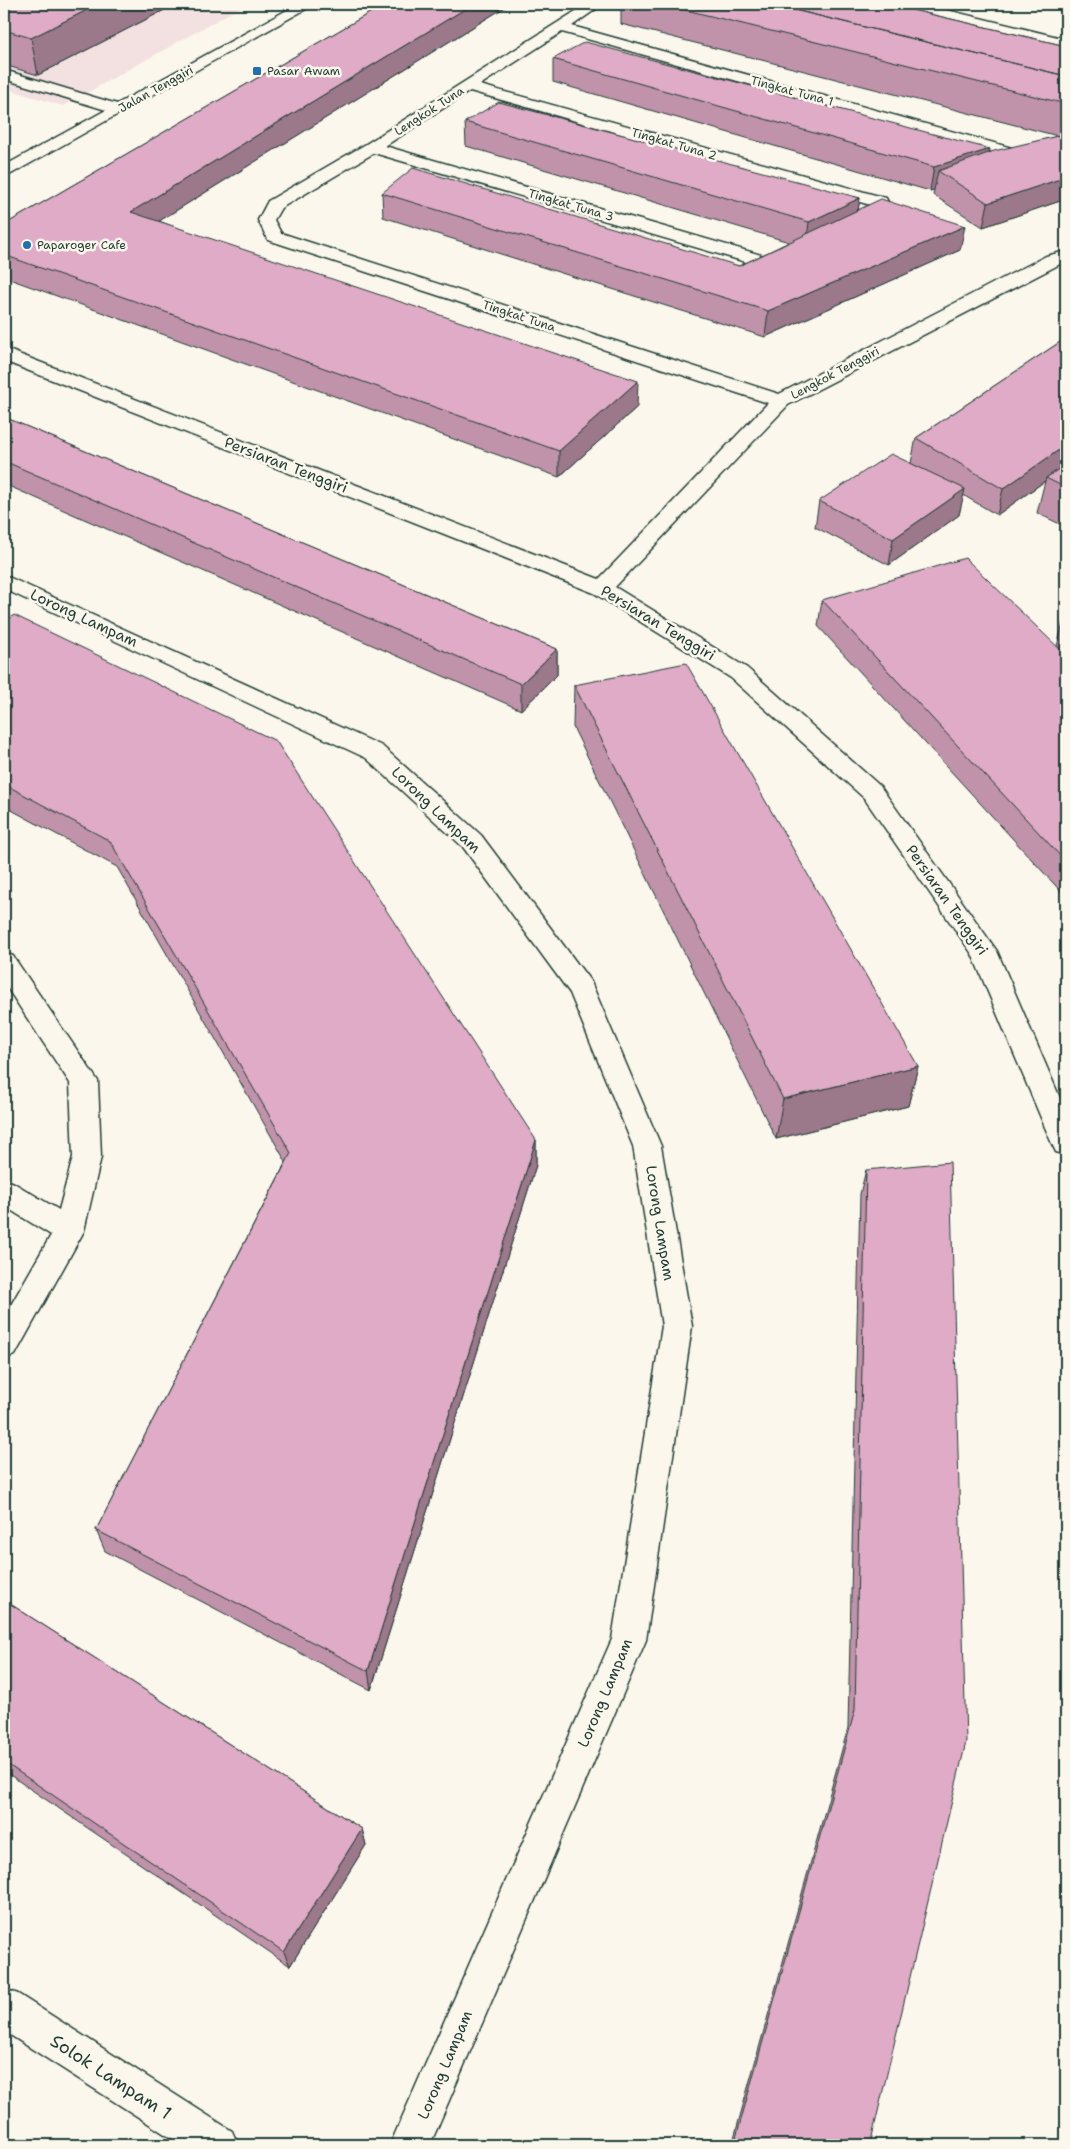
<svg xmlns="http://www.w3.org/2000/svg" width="1070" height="2149" font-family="'Shantell Sans',sans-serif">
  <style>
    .built { fill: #f3e0e1 }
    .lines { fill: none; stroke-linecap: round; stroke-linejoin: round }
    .minor-casing { stroke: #1f3d34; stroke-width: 3 }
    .minor { fill: #fbf7ec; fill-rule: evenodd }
    .wall { fill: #c093aa; stroke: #1f3d34 }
    .shaded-wall { fill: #9c788b; stroke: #1f3d34 }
    .building { fill: #dfabc6; stroke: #1f3d34 }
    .poi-dot { fill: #1f6fb2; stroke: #fbf7ec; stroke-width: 2 }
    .labels { text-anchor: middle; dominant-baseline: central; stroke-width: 5; stroke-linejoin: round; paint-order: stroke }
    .far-poi-label { font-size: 12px; fill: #1f3d34; stroke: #fbf7ec; text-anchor: start }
    .far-street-label { font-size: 12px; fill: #1f3d34; stroke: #fbf7ec }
    .street-label { font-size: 15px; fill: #1f3d34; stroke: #fbf7ec }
    .near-street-label { font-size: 18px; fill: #1f3d34; stroke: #fbf7ec }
  </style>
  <rect width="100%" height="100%" fill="#fbf7ec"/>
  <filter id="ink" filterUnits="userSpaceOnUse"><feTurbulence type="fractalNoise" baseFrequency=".02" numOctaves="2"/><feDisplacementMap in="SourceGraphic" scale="10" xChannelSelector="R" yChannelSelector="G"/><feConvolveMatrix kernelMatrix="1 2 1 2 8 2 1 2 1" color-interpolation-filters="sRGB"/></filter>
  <g filter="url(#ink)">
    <!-- built -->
    <path class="built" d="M4,4H246L63,106L4,88Z"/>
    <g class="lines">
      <defs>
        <path id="minor" d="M298,4H315L4,178V166L106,110L4,79V70L117,104Z
          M587,4H603L572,26L1030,153L1032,156L1024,161L1018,159L562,32L480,85L886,198L888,202L886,206H874L470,91L385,146L775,259L778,263L775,267H763L374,153L281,208L274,220L281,233L779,394L1046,256L1066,251V261L788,405L615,587L747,668L880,786L997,951L1066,1112V1155L1056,1152L1052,1144L972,954L864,798L731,678L594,593L4,361V349L11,351L599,579L768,403L268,240L258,220L268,201L366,144Z
          M898,4H922L1066,39V47L900,7Z
          M4,575L382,746L481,835L591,982L661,1146L692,1326L646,1640L430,2145H390L612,1639L662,1326L633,1146L570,993L463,847L366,758L4,589Z
          M4,953L13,956L98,1081L101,1157L84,1231L15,1355L4,1358V1317L51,1235L4,1206V1179L14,1183L59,1210L73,1157L70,1083L4,983Z
          M4,1989L18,1994L232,2131L238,2145H182L4,2031Z"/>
      </defs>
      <!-- minor casing -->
      <use href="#minor" class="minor-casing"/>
      <!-- minor -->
      <use href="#minor" class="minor"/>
    </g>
    <!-- wall -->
    <path class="wall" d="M4,4H176L38,75L4,65Z
      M385,4H510L159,221L637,407L559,477L4,277V225Z
      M621,4H887L1066,46V199L983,227L933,195L934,190L930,191L553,82V59L990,153L1058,136L621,24Z
      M1048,4H1066V8Z
      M465,122L860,198L858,210L960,250L765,337L383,217L382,193L739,266L789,242L466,146Z
      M1066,338V527L1037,513L1045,481L997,515L963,495L959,515L889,565L815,527L819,501L911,463L916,438Z
      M4,417L557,649V675L521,710L4,484Z
      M822,600L1066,655V897L818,626Z
      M1066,612V655L1057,646Z
      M4,624L536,1140V1165L371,1690L105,1551L96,1530L286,1162L117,867L4,806Z
      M574,685L918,1066L908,1106L776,1139L573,727Z
      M866,1170L870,2145H732L848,1728L860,1194Z
      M4,1600L362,1829L366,1845L290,1966L4,1771Z"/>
    <!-- shaded-wall -->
    <path class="shaded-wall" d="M99,4H176L38,75L31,38Z
      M473,4H510L135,236L131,212Z
      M990,149L986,173L938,171L934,190L930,191L934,167Z
      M1066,177V199L983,227L988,203Z
      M860,198L856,223L806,247L809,222Z
      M965,226L960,250L765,337L768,311Z
      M638,381L637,407L559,477V451Z
      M1066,445V466L1046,478L1045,481L997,515L1003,489Z
      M965,489L959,515L889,565L893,539Z
      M557,649V675L521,710V684Z
      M918,1066L908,1106L776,1139L783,1099Z
      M536,1140V1165L371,1690L368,1671Z
      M362,1829L366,1845L290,1966L284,1952Z"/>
    <!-- building -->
    <path class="building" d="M4,4H99L31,38L4,30Z
      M385,4H473L131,212L638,381L559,451L4,255V225Z
      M662,4H770L1066,76V104Z
      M770,4H887L1066,46V76Z
      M585,42L990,149L934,167L553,59Z
      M499,102L860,198L809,222L465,122Z
      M1066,134V177L988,203L938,171L994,151Z
      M413,168L739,266L881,199L965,226L768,311L382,193Z
      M1066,338V445L1003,489L916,438Z
      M4,417L557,649L521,684L4,461Z
      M891,454L965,489L893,539L819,501Z
      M1066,464V488L1046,478Z
      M965,558L1066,655V862L822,600Z
      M14,615L276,741L536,1140L368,1671L96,1530L291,1153L110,841L4,784V624Z
      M686,663L918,1066L783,1099L574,685Z
      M950,1162L966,1742L870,2145H734L855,1710L866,1170Z
      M4,1600L362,1829L284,1952L4,1762Z"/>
  </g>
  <!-- markers -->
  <g class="poi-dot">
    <rect x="252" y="66" width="10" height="10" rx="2.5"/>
    <circle cx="27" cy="245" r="5"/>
  </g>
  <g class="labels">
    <!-- far-poi labels -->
    <g class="far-poi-label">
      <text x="267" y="71">Pasar Awam</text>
      <text x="37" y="245">Paparoger Cafe</text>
    </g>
    <!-- far-street labels -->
    <g class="far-street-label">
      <text transform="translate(156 89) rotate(-29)">Jalan Tenggiri</text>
      <text transform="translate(792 91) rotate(15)">Tingkat Tuna 1</text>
      <text transform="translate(429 111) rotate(-33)">Lengkok Tuna</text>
      <text transform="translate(674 144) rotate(16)">Tingkat Tuna 2</text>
      <text transform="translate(571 205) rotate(16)">Tingkat Tuna 3</text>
      <text transform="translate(519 316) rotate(18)">Tingkat Tuna</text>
      <text transform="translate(835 373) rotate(-28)">Lengkok Tenggiri</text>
    </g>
    <!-- street labels -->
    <g class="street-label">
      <text transform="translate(286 465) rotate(21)">Persiaran Tenggiri</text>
      <text transform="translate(84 618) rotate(25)">Lorong Lampam</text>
      <text transform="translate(658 623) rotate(31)">Persiaran Tenggiri</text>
      <text transform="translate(436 810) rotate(44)">Lorong Lampam</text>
      <text transform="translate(947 900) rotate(55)">Persiaran Tenggiri</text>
      <text transform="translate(660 1223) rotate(81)">Lorong Lampam</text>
      <text transform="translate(605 1693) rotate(-67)">Lorong Lampam</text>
      <text transform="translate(445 2065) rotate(-67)">Lorong Lampam</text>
    </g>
    <!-- near-street labels -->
    <g class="near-street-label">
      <text transform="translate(111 2077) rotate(33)">Solok Lampam 1</text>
    </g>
  </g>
  <!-- margin -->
  <rect width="1070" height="2149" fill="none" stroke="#fbf7ec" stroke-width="20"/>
  <rect x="10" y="10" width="1050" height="2129" fill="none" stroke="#1f3d34" stroke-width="2" filter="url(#ink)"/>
</svg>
